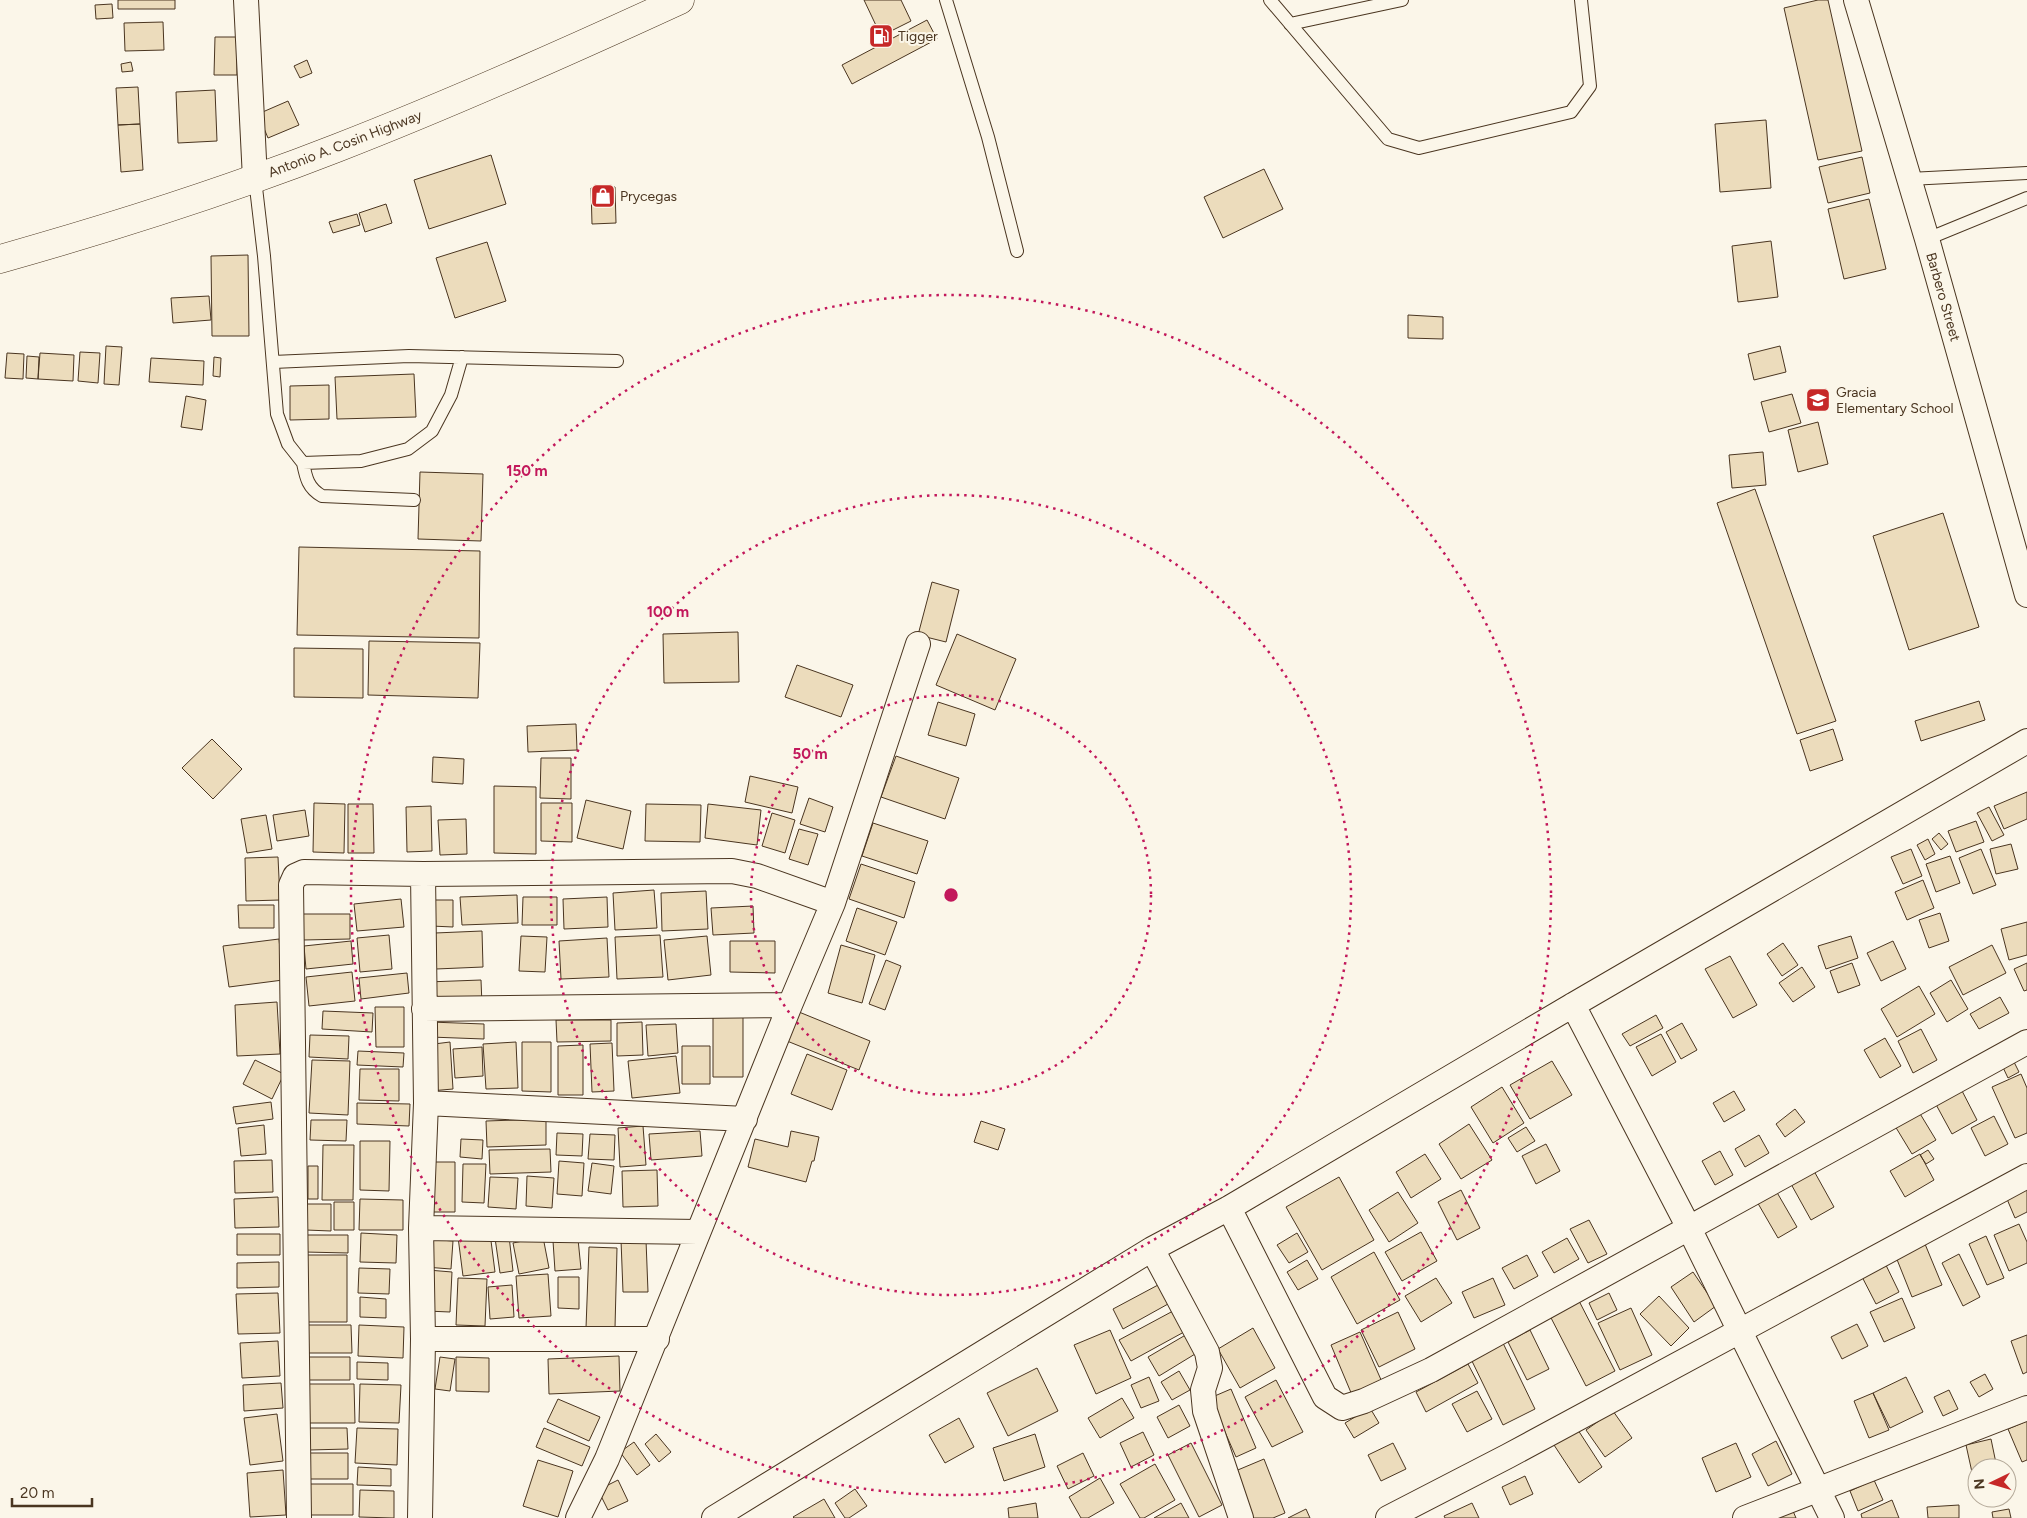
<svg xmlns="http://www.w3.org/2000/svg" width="2027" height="1518" font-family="Figtree,sans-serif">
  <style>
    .building { fill: #ecdcbc; stroke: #4a3520 }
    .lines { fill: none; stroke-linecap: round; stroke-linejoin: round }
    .lane-casing { stroke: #4a3520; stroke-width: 14 }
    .street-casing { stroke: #4a3520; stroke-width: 26 }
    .highway-casing { stroke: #4a3520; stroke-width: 29 }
    .lane { stroke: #fbf6e9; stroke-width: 12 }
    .street { stroke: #fbf6e9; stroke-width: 24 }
    .highway { stroke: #fbf6e9; stroke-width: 28 }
    .ring { fill: none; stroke: #c2185b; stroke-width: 2.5; stroke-dasharray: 2.5 5 }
    .labels { text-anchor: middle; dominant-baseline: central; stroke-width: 4; stroke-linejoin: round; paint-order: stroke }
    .poi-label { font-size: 14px; fill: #4a3520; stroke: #fbf6e9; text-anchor: start }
    .street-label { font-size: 14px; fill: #4a3520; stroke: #fbf6e9 }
    .centre { fill: #c2185b; stroke: #fbf6e9; stroke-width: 2.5 }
    .ring-label { font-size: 15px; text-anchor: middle; font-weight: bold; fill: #c2185b; stroke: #fbf6e9; stroke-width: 4; stroke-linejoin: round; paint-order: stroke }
  </style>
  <rect width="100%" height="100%" fill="#fbf6e9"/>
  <!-- building -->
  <path class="building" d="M118,0H175V9H118Z
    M864,0H901L911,21L881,36Z
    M1818,0H1828L1862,151L1818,160L1784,8Z
    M112,4L113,18L96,19L95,5Z
    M927,20L937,39L852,84L842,65Z
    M163,22L164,50L125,51L124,23Z
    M215,37H237V75H214Z
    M307,60L312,73L300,78L294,66Z
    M131,62L133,71L122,72L121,64Z
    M138,87L140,124L118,125L116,88Z
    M215,90L217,141L178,143L176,92Z
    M288,101L299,125L268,138L258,114Z
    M1766,120L1771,188L1720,192L1715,124Z
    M140,124L143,170L121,172L118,125Z
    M491,155L506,204L429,229L414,180Z
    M1862,157L1870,193L1828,203L1819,167Z
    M1264,169L1283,209L1223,238L1204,197Z
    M615,187L616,223L592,224L591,188Z
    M1869,199L1886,269L1844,279L1828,209Z
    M386,204L392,223L365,232L359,213Z
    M357,214L360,225L333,233L329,222Z
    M1771,241L1778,297L1738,302L1732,246Z
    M487,242L506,301L455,318L436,258Z
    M248,255L249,336H212L211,256Z
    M209,296L211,320L173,323L171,298Z
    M1408,315L1443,317V339L1408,338Z
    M106,346L122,347L119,385L104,384Z
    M1780,346L1786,372L1754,380L1748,354Z
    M80,352L100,353L98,383L78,381Z
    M7,353L24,354L23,379L5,378Z
    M40,353L74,355L73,381L38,379Z
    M27,356L39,357L38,379L26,378Z
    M214,357L221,358L220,377L213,376Z
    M151,358L204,361L203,385L149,382Z
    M414,374L416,417L337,419L335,377Z
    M329,385V419L290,420V386Z
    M1792,394L1801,423L1769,432L1761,402Z
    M186,396L206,400L202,430L181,427Z
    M1818,422L1828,464L1798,472L1788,430Z
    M1763,452L1766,485L1732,488L1729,455Z
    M420,472L483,474L481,541L418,539Z
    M1755,489L1836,721L1797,734L1717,503Z
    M1943,513L1979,627L1909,650L1873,536Z
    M299,547L480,551L479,638L297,635Z
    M932,582L959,590L946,642L918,635Z
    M738,632L739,682L664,683L663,634Z
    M957,634L1016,659L995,710L936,685Z
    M369,641L480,643L478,698L368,695Z
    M294,648L363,649V698L294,697Z
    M797,665L853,685L841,717L785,697Z
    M1979,701L1985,720L1921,741L1915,721Z
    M938,702L975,714L966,746L928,735Z
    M576,724L577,750L528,752L527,726Z
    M1833,729L1843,760L1810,771L1800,740Z
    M212,739L242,769L213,799L182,768Z
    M896,756L959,778L945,819L881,797Z
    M433,757L464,759L463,784L432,782Z
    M541,758H571V799L540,798Z
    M750,776L798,787L792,813L745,802Z
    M494,786L536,787V854L494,853Z
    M2027,792V819L2004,829L1994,806Z
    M809,798L833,807L825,832L800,824Z
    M586,800L631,811L623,849L577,838Z
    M314,803L345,804L344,853L313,852Z
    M541,803H572V842L541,841Z
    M348,804H373L374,853H348Z
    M646,804L701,805L700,842L645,841Z
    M708,804L761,810L757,845L705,838Z
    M431,806L432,851L407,852L406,807Z
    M1989,807L2004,835L1992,841L1977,813Z
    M305,810L309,836L277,841L273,815Z
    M772,813L795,820L785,853L762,846Z
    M266,815L272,849L247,853L241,819Z
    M466,819L467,854L440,855L438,820Z
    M1976,821L1984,842L1956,852L1948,831Z
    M873,823L928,841L917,874L862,856Z
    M799,829L818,834L808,865L789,859Z
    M1939,833L1948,844L1941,850L1932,839Z
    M1928,839L1935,854L1925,860L1917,845Z
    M2011,844L2018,869L1996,874L1990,849Z
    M1911,849L1922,876L1903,884L1891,857Z
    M1981,849L1996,885L1973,894L1959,858Z
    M1950,856L1960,883L1936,892L1926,864Z
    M278,857L280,900L246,901L245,858Z
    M861,864L915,882L904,918L849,899Z
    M1923,880L1934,908L1907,920L1895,892Z
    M654,890L657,928L615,930L613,893Z
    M706,891L708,929L662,931L661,893Z
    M517,895L518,923L462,925L460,897Z
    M523,897H557V925H522Z
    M607,897L608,927L564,929L563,899Z
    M401,899L404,927L357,931L354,904Z
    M431,900H453V927L431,926Z
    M238,905H274V928H239Z
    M753,906L754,933L713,935L711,908Z
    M857,908L897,922L885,955L846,941Z
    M1940,913L1949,941L1929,948L1919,920Z
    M303,914H350V939L303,940Z
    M2027,922V955L2009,960L2001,929Z
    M482,931L483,967L436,969L435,933Z
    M389,935L392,969L360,972L357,938Z
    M660,935L663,977L617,979L615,937Z
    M521,936L547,937L545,972L519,971Z
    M707,936L711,975L668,980L664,940Z
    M1851,936L1858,958L1826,969L1818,946Z
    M607,938L609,977L561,979L559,941Z
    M279,939L283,980L229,987L223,946Z
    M351,941L353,964L306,969L304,946Z
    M730,941H775V973L730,972Z
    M1893,941L1906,969L1881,981L1867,953Z
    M1783,943L1798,965L1782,976L1767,954Z
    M841,945L875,955L862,1003L828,993Z
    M1992,945L2006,973L1963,995L1949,967Z
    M1730,956L1757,1005L1733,1018L1705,969Z
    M886,960L901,966L885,1010L869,1004Z
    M1852,963L1860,985L1838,993L1830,971Z
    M2027,963V990L2024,991L2014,969Z
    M1802,967L1815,987L1793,1002L1779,983Z
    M352,972L355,1001L309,1006L306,977Z
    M407,973L409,993L361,999L359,978Z
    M481,980L482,1005L428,1006L427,982Z
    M1951,980L1968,1009L1947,1022L1930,993Z
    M1919,986L1935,1014L1897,1037L1881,1009Z
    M2000,997L2009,1013L1979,1029L1970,1014Z
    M277,1002L280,1054L237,1056L235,1005Z
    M375,1007H404V1047H376Z
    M323,1011L373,1013L372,1032L322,1029Z
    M799,1012L870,1041L859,1070L787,1041Z
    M1656,1015L1663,1028L1630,1046L1622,1034Z
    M713,1017H743V1077H713Z
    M556,1020H611V1041L557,1042Z
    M430,1022L484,1024V1039L430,1037Z
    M642,1022L643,1055L617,1056V1023Z
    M1682,1023L1697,1050L1681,1059L1666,1032Z
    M676,1024L678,1053L648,1056L646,1025Z
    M1921,1029L1937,1060L1913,1073L1898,1041Z
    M1661,1034L1676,1062L1652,1076L1636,1047Z
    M310,1035L349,1036L348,1059L309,1057Z
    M1885,1038L1901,1066L1880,1078L1864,1050Z
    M450,1042L453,1089L430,1091L426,1045Z
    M516,1042L518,1088L486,1089L483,1044Z
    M522,1042H551V1092L522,1091Z
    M612,1043L614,1091L592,1092L590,1044Z
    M583,1045V1095H558V1046Z
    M682,1046H710V1084H682Z
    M482,1047L483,1076L455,1078L453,1049Z
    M358,1051L404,1053L403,1067L357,1065Z
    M807,1054L847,1070L832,1110L791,1094Z
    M2010,1054L2019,1072L2008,1078L1999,1059Z
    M676,1056L680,1093L632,1098L628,1061Z
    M255,1060L284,1074L272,1099L243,1084Z
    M312,1060L350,1061L348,1115L309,1113Z
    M1552,1061L1572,1095L1530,1119L1510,1085Z
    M360,1069H399V1101L359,1100Z
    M2021,1074L2027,1088V1133L2015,1138L1992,1087Z
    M1959,1085L1977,1120L1952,1134L1933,1099Z
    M1502,1087L1524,1123L1493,1143L1471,1107Z
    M1734,1091L1745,1110L1724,1122L1713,1103Z
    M271,1102L273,1119L236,1124L233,1107Z
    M357,1103L410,1104L409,1126L357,1124Z
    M1795,1109L1805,1122L1785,1137L1776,1124Z
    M1919,1112L1936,1140L1912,1154L1895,1126Z
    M1994,1116L2008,1144L1985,1156L1971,1128Z
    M546,1119V1145L487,1147L486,1121Z
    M311,1120H347L346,1141L310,1140Z
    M981,1121L1005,1129L998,1150L974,1142Z
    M1469,1124L1492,1160L1461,1179L1439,1144Z
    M264,1125L266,1154L241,1156L238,1128Z
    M643,1126L646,1165L620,1167L618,1128Z
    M1526,1127L1535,1141L1517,1152L1508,1138Z
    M700,1131L702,1156L651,1160L649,1134Z
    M791,1131L819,1137L814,1161H812L806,1182L748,1167L755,1139L788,1147Z
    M557,1133L583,1134L582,1156L556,1155Z
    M590,1134L615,1135L614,1160L588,1159Z
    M1759,1135L1769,1153L1745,1167L1735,1149Z
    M461,1139L483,1140L482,1159L460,1157Z
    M360,1141H390L389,1191L360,1190Z
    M1546,1144L1560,1171L1536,1184L1522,1156Z
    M323,1145H354L353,1200H322Z
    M550,1149L551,1172L490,1174L489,1150Z
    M1928,1150L1934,1159L1926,1164L1920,1155Z
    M1720,1151L1733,1175L1715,1185L1702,1161Z
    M1425,1154L1441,1179L1411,1198L1396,1172Z
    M1920,1154L1934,1180L1905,1197L1890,1171Z
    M272,1160L273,1192L235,1193L234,1161Z
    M559,1161L584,1163L582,1196L557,1194Z
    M425,1162H455V1212H425Z
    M592,1163L614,1166L611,1194L588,1191Z
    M463,1164H486L484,1203L462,1202Z
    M308,1166H318V1199H308Z
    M657,1170L658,1206L623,1207L622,1171Z
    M1814,1171L1834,1207L1811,1220L1791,1184Z
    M527,1176L554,1178L552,1208L526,1206Z
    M490,1177L518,1178L516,1209L488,1207Z
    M1339,1177L1374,1240L1322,1270L1286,1207Z
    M2027,1188V1212L2015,1218L2004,1192Z
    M1775,1189L1797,1227L1778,1238L1756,1200Z
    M1461,1190L1480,1228L1457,1240L1438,1202Z
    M1398,1192L1418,1223L1389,1242L1369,1210Z
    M278,1197L279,1227L235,1228L234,1199Z
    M360,1199L403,1200V1230H359Z
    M334,1202H354V1230H334Z
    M306,1204H331V1231L306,1230Z
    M1589,1220L1607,1254L1588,1263L1570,1229Z
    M2019,1224L2027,1242V1263L2009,1271L1994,1235Z
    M1421,1232L1437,1261L1402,1281L1385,1252Z
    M361,1233L397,1235L396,1263L360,1262Z
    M490,1233L495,1272L463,1276L458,1237Z
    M1297,1233L1308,1252L1289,1263L1277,1245Z
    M237,1234H280V1255H237Z
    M305,1235H348V1253L305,1252Z
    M509,1236L513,1271L500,1273L495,1238Z
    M1986,1236L2004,1278L1987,1285L1969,1244Z
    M543,1237L549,1268L519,1274L513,1243Z
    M1567,1238L1579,1259L1554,1273L1542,1252Z
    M427,1239L453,1241L451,1269L425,1267Z
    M578,1239L581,1269L555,1271L553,1241Z
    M621,1240H646L648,1292H623Z
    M1925,1244L1942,1285L1912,1297L1896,1257Z
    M589,1247L617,1248L615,1328H586Z
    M1374,1252L1400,1300L1357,1324L1331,1277Z
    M1959,1254L1980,1297L1963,1306L1942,1263Z
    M305,1255H347V1322H306Z
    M1527,1255L1538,1276L1514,1289L1502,1268Z
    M1883,1259L1899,1292L1876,1304L1859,1271Z
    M1307,1260L1318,1279L1298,1290L1287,1272Z
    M279,1262V1287L237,1288V1263Z
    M359,1268L390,1269L389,1294L358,1293Z
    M428,1270L452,1272L450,1312L426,1311Z
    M1693,1272L1716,1306L1694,1322L1671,1287Z
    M548,1274L551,1316L519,1318L516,1276Z
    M558,1277H579V1309L558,1308Z
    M458,1278L487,1279L485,1326L456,1325Z
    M1436,1278L1452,1303L1421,1322L1405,1296Z
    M1493,1278L1505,1305L1474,1318L1462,1292Z
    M512,1285L514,1317L490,1319L488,1287Z
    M1158,1285L1168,1304L1123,1329L1113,1309Z
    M278,1293L280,1333L238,1334L236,1294Z
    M1609,1293L1617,1310L1597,1320L1589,1303Z
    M1659,1296L1689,1328L1671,1346L1640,1314Z
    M360,1297L386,1299V1318L360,1317Z
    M1577,1297L1615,1371L1586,1386L1548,1312Z
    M1902,1298L1915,1328L1884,1342L1870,1312Z
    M1631,1308L1652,1355L1620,1370L1598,1323Z
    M1173,1311L1184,1332L1131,1361L1119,1340Z
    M1398,1312L1415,1349L1379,1367L1361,1330Z
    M1857,1324L1868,1346L1842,1359L1831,1337Z
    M308,1325H351L352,1353H308Z
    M359,1325L404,1327L403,1358L358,1356Z
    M1253,1328L1275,1368L1240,1388L1218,1349Z
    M1110,1330L1131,1378L1096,1394L1074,1345Z
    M1530,1330L1549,1369L1527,1380L1508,1342Z
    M1360,1332L1382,1382L1352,1395L1331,1345Z
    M1189,1333L1200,1351L1159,1376L1148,1357Z
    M2027,1335V1372L2023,1374L2011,1341Z
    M278,1341L280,1376L242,1378L240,1343Z
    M1502,1341L1535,1409L1503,1425L1470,1357Z
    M619,1356L620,1391L549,1394L548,1359Z
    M308,1357H350V1380H308Z
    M440,1357L455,1359L450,1391L435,1389Z
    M456,1357L489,1358V1392L456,1391Z
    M357,1362L388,1363V1380L357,1379Z
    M1468,1364L1478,1383L1426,1412L1416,1392Z
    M1037,1368L1058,1411L1008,1436L987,1393Z
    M1179,1371L1190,1390L1172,1400L1161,1382Z
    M1985,1374L1993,1389L1979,1397L1970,1382Z
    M1149,1377L1159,1401L1141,1408L1131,1385Z
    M1906,1377L1923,1412L1890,1428L1873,1393Z
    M1276,1380L1303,1432L1272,1447L1245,1397Z
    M281,1383L283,1408L244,1411L243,1385Z
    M308,1384H354L355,1423H308Z
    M360,1384L401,1385L399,1423L359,1422Z
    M1231,1389L1256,1448L1236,1457L1210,1398Z
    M1949,1390L1958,1409L1943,1416L1934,1397Z
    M1477,1391L1492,1419L1467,1432L1452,1404Z
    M1873,1393L1889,1430L1869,1438L1854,1401Z
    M1122,1398L1134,1418L1100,1438L1088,1418Z
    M558,1399L600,1417L589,1441L547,1422Z
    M1179,1405L1190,1426L1168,1438L1157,1417Z
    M1370,1408L1379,1423L1354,1438L1345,1423Z
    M1613,1411L1632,1438L1605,1457L1586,1430Z
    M277,1414L283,1461L250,1465L244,1418Z
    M959,1418L974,1447L945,1463L929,1435Z
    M2027,1421V1460L2022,1462L2008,1429Z
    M309,1428H347L348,1449L309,1450Z
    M357,1428L398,1429L397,1465L355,1463Z
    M544,1428L590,1447L582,1466L536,1447Z
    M1578,1430L1602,1467L1579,1483L1554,1445Z
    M1143,1432L1154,1455L1131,1467L1120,1443Z
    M656,1434L671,1452L659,1462L645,1444Z
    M1035,1434L1045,1467L1004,1481L993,1448Z
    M1991,1439L1997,1468H1977V1485L1975,1486L1966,1445Z
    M1776,1441L1792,1474L1768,1486L1752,1454Z
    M634,1442L650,1465L637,1475L620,1452Z
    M1191,1443L1222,1505L1199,1517L1168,1455Z
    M1393,1443L1406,1469L1381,1481L1368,1455Z
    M1736,1443L1751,1477L1716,1492L1702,1458Z
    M310,1453H348V1479H310Z
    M1083,1453L1094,1476L1068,1489L1057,1466Z
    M1264,1459L1285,1513L1273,1518H1252L1233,1472Z
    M538,1460L573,1471L558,1517L523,1506Z
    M1155,1464L1175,1500L1144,1518H1140L1120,1484Z
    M358,1467L391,1469V1486L357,1485Z
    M283,1470L286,1515L250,1517L247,1473Z
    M1525,1476L1533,1494L1510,1505L1502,1487Z
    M1100,1478L1114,1503L1088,1518H1081L1069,1497Z
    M618,1480L628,1501L608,1510L598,1490Z
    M1874,1480L1883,1500L1858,1511L1850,1491Z
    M310,1484H353V1515H310Z
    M855,1489L867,1506L849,1518H845L835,1503Z
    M360,1490L394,1491V1518L359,1517Z
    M824,1499L835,1518H794L793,1517Z
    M1892,1500L1899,1518H1862L1861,1514Z
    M1036,1503L1038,1518H1009L1008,1508Z
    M1181,1503L1189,1518H1154Z
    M1472,1503L1479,1518H1445L1444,1516Z
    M1959,1505V1518H1928L1927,1507Z
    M1306,1509L1310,1518H1288Z
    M2009,1509L2011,1518H1993L1992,1512Z
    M1793,1511L1796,1518H1777Z"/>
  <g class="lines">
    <defs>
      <path id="lane" d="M946,0L988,137L1017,251
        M1270,0L1388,139L1419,148L1571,112L1590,86L1581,0
        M1290,24L1402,0
        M255,179L264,256L277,414L288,444L303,463L361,461L408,449L432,431L451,395L462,357
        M1909,179L2027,173
        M1927,239L2027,198
        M273,362L409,356L617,361
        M303,463C306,478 308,488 322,496L414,500"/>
      <path id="street" d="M246,0L255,179
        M1856,0L1927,239L2027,595
        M1573,1005L1689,1228L1832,1518
        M424,1009L790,1005
        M426,1103L745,1119
        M1229,1208L1325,1397L1342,1408L1364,1401L1431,1370L2027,1042
        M421,1228L698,1232
        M1152,1249L1207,1352L1210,1368L1203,1390L1205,1411L1241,1518
        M423,1339H657
        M299,1518L291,885L295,876L304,872L423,874L732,871L757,876L833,903
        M420,1518L423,1339L421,1228L426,1103L423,874
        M578,1518L607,1459L790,1005L833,903L918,644
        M714,1518L1152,1249L1229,1208L1573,1005L2027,741
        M1388,1518L1508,1456L2027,1176
        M1745,1518L2027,1408"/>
      <path id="highway" d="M0,259C114,227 227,191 337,148C453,103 567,52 680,0"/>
    </defs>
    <!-- lane casing -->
    <use href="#lane" class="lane-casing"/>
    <!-- street casing -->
    <use href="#street" class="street-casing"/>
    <!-- highway casing -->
    <use href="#highway" class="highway-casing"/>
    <!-- lane -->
    <use href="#lane" class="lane"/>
    <!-- street -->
    <use href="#street" class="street"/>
    <!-- highway -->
    <use href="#highway" class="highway"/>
  </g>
  <!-- distance rings -->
  <g class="ring">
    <circle cx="951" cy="895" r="200"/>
    <circle cx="951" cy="895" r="400"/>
    <circle cx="951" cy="895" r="600"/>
  </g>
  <!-- icons -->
  <defs>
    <symbol id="fuel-square" viewBox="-11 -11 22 22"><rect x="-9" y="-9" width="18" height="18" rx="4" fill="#c62828" stroke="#fbf6e9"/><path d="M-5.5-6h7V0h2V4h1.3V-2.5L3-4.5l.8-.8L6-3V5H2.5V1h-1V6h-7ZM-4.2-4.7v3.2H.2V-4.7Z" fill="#fff"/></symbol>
    <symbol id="shop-square" viewBox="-11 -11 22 22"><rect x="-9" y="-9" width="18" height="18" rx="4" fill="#c62828" stroke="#fbf6e9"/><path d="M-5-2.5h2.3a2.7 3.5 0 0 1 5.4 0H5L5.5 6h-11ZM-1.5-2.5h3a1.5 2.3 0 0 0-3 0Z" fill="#fff"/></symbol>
    <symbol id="school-square" viewBox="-11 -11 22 22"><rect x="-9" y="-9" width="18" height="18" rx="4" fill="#c62828" stroke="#fbf6e9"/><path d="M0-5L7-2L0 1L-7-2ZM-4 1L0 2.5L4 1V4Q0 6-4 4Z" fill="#fff"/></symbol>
  </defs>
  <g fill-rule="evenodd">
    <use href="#fuel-square" x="867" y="22" width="28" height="28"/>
    <use href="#shop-square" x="589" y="182" width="28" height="28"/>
    <use href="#school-square" x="1804" y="386" width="28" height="28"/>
  </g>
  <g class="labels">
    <!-- poi labels -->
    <g class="poi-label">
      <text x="898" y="36">Tigger</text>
      <text x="620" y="196">Prycegas</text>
      <text x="1836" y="392">Gracia<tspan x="1836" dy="16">Elementary School</tspan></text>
    </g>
    <!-- street labels -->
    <g class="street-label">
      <text transform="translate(345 144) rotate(-21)">Antonio A. Cosin Highway</text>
      <text transform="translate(1943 297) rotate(74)">Barbero Street</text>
    </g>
  </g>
  <circle cx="951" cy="895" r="8" class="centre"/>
  <g class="ring-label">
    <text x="527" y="476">150 m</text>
    <text x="668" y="617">100 m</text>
    <text x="810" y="759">50 m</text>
  </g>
  <!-- north arrow -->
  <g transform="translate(1992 1483) rotate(265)"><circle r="24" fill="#fbf6e9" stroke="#b4a999"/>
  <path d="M0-4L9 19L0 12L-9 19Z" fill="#c62828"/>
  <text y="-8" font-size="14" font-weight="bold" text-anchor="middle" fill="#4a3520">N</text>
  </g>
  <!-- scale -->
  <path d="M12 1498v8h80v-8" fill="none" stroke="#4a3520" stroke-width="2.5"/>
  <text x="20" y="1498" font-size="15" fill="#4a3520" stroke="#fbf6e9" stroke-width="4" paint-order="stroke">20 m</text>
</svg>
